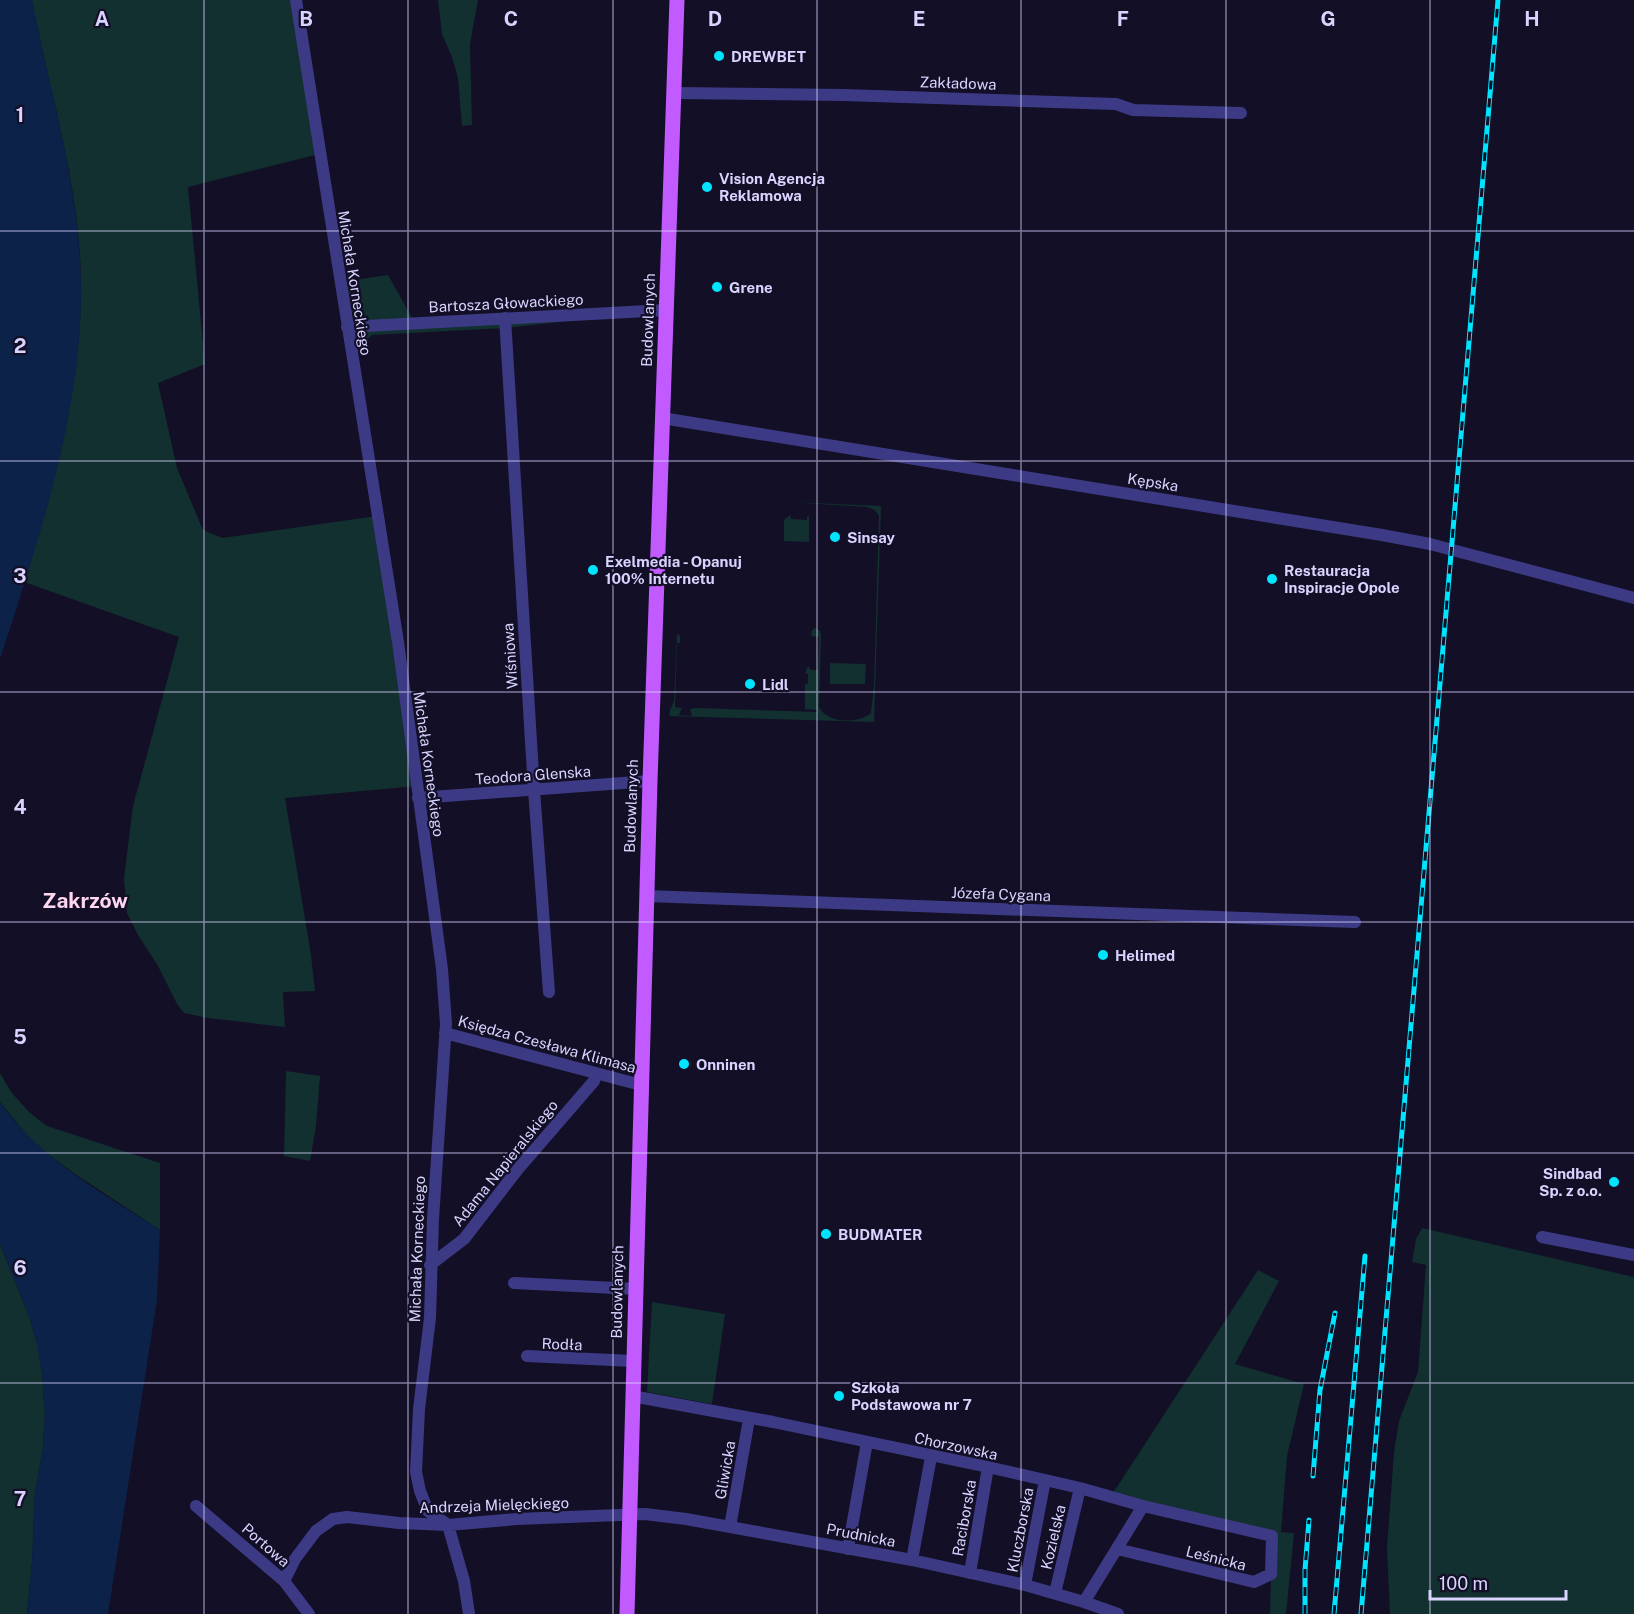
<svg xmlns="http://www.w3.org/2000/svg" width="1634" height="1614" font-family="'Public Sans',sans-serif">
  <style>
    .green { fill: #12302f }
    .water { fill: #0c2248 }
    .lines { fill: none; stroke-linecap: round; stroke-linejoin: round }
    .minor { stroke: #3d3a85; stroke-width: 12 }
    .major { stroke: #c25bff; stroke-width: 15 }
    .rail-casing { stroke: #00e5ff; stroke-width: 5 }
    .rail { stroke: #130f26; stroke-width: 3; stroke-dasharray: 9; stroke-linecap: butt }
    .grid { fill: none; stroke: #d9d4ff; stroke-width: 1.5; stroke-opacity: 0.55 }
    .poi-dot { fill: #00e5ff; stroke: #130f26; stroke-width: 2 }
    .labels { text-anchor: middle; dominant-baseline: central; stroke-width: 4.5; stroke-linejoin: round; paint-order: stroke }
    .poi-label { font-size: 15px; font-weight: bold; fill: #d9d4ff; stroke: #130f26; text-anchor: start }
    .street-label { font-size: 15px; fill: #d9d4ff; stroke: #130f26 }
    .district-label { font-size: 21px; font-weight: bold; fill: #ffd6f0; stroke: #130f26 }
    .grid-label { font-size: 20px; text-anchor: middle; font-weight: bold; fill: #d9d4ff; stroke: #130f26; stroke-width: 4.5; stroke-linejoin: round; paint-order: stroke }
  </style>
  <rect width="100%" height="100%" fill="#130f26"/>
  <!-- green -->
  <path class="green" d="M32,0H296L319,154L188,187L205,364L158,383L177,468L203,530L222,538L377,516L417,786L285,798L311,955L315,991L283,992L285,1027L208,1018L184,1013L177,1004L158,966L138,935L127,913L124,878L133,806L179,637L24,582C53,489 79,395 81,297C83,196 51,98 32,0Z
    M438,0H478L470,44L472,125L462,126L458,78L452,57L442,34Z
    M388,275L415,323L666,310L505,328L372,335L351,354L340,282Z
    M787,502L881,506L874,722L669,716L670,710L674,701L677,634L680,636V643H677L675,707L682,708L679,715L692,716L690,709L697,708L817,712V710L805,709V684H808V674L805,673L808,666L811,670H818L819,637L811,636L812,630L815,628L820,631L821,635L819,706C825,724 859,724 871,713L874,685L879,516L875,510L867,507Z
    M790,515L791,519L807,520V516L809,517V542L784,541V520Z
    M830,663L866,664L865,684H830Z
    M286,1071L320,1076L316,1126L310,1161L284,1156Z
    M0,1073L11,1092L30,1113L47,1126L160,1163V1230L75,1174L45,1152L26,1134L0,1102Z
    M1422,1228L1634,1277V1614H1390L1387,1548L1394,1452L1399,1421L1418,1372L1426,1265L1412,1262L1416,1239Z
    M0,1244L30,1319L37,1344L42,1374L45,1414L43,1449L35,1492L32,1562L27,1614H0Z
    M1258,1270L1279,1281L1235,1364L1304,1384L1287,1456L1281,1532L1294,1533L1286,1614H1270L1272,1536L1109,1496L1117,1487Z
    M652,1302L725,1314L712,1404L647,1392Z"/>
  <!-- water -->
  <path class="water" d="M0,0H32C51,98 82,195 81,296C80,420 38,542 0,659Z
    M0,1102C39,1159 103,1193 160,1230L157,1300L108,1614H27L32,1562L35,1492L43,1449L45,1414L42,1374L37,1344L30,1319L0,1244Z"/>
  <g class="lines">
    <!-- minor -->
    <path class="minor" d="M296,0L398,642L442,969L446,1024L433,1219L430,1318L419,1409L416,1472L420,1491L428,1511L448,1525
      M674,93L844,95L1116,104L1133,110L1241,113
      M505,318L534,790L549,992
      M347,327L666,310
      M662,418L1382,535L1430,544L1634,598
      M418,798L650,781
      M646,896L1355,922
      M445,1033L641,1085
      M1542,1237L1634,1255
      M430,1265L464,1239L518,1169L594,1081L596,1074
      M514,1283L636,1289
      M527,1356L633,1361
      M632,1396L773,1422L988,1467L1080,1488L1143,1506L1272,1536L1271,1574L1254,1582L1117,1549
      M196,1506L284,1581L309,1614
      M448,1525L464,1581L469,1614
      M730,1527L749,1419
      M848,1549L867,1442
      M912,1560L931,1457
      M970,1573L988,1467
      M284,1581L295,1559L316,1531L333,1519L347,1517L399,1523L448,1525L517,1519L645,1514L686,1519L912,1560L1025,1585L1084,1602L1118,1614
      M1025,1585L1045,1480
      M1055,1593L1080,1488
      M1084,1602L1143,1506"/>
    <!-- major -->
    <path class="major" d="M627,1614L650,781L677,0"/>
    <defs>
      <path id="rail" d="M1313,1476L1320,1390L1335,1313
        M1305,1614V1570L1309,1520
        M1334,1614L1365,1256
        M1361,1614L1498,0"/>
    </defs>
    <!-- rail casing -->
    <use href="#rail" class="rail-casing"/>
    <!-- rail -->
    <use href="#rail" class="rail"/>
  </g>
  <!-- grid -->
  <path class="grid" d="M204,0V1614M408,0V1614M613,0V1614M817,0V1614M1021,0V1614M1226,0V1614M1430,0V1614M0,231H1634M0,461H1634M0,692H1634M0,922H1634M0,1153H1634M0,1383H1634"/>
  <!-- markers -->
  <g class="poi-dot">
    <circle cx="719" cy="56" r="6"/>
    <circle cx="707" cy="187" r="6"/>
    <circle cx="717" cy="287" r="6"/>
    <circle cx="835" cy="537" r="6"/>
    <circle cx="593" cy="570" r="6"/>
    <circle cx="1272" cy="579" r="6"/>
    <circle cx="750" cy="684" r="6"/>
    <circle cx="1103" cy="955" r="6"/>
    <circle cx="684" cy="1064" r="6"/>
    <circle cx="1614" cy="1182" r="6"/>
    <circle cx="826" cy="1234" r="6"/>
    <circle cx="839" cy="1396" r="6"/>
  </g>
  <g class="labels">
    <!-- poi labels -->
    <g class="poi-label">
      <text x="731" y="56">DREWBET</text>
      <text x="719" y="178">Vision Agencja<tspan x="719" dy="17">Reklamowa</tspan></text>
      <text x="729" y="287">Grene</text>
      <text x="847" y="537">Sinsay</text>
      <text x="605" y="561">Exelmedia - Opanuj<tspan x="605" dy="17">100% Internetu</tspan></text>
      <text x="1284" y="570">Restauracja<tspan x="1284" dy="17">Inspiracje Opole</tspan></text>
      <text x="762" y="684">Lidl</text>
      <text x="1115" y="955">Helimed</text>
      <text x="696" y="1064">Onninen</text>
      <text x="1602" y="1173" text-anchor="end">Sindbad<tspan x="1602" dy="17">Sp. z o.o.</tspan></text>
      <text x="838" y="1234">BUDMATER</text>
      <text x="851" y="1387">Szkoła<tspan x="851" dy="17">Podstawowa nr 7</tspan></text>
    </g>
    <!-- street labels -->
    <g class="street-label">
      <text transform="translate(958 83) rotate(2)">Zakładowa</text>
      <text transform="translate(355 283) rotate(81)">Michała Korneckiego</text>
      <text transform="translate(506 303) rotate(-3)">Bartosza Głowackiego</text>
      <text transform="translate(648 320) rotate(-88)">Budowlanych</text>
      <text transform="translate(1153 482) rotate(9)">Kępska</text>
      <text transform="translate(510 656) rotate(-94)">Wiśniowa</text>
      <text transform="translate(429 764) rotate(82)">Michała Korneckiego</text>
      <text transform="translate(533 775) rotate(-4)">Teodora Glenska</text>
      <text transform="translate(631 806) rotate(-88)">Budowlanych</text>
      <text transform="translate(1001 894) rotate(2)">Józefa Cygana</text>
      <text transform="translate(547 1044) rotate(15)">Księdza Czesława Klimasa</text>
      <text transform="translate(505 1163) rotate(-51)">Adama Napieralskiego</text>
      <text transform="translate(417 1249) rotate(-88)">Michała Korneckiego</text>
      <text transform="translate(617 1292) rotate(-89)">Budowlanych</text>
      <text transform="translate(562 1344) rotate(2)">Rodła</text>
      <text transform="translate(956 1446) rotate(12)">Chorzowska</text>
      <text transform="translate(725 1470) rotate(-80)">Gliwicka</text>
      <text transform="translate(494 1505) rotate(-2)">Andrzeja Mielęckiego</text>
      <text transform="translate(964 1518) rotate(-80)">Raciborska</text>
      <text transform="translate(1020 1530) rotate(-79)">Kluczborska</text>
      <text transform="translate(861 1535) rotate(11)">Prudnicka</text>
      <text transform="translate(1053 1537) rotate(-77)">Kozielska</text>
      <text transform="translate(266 1545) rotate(41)">Portowa</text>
      <text transform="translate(1216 1558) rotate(14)">Leśnicka</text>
    </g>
    <!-- district labels -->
    <g class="district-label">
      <text x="85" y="900">Zakrzów</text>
    </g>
  </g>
  <g class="grid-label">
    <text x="102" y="26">A</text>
    <text x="306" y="26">B</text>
    <text x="511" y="26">C</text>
    <text x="715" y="26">D</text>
    <text x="919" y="26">E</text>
    <text x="1123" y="26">F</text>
    <text x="1328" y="26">G</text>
    <text x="1532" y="26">H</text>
    <text x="20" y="122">1</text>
    <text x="20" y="353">2</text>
    <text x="20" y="583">3</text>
    <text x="20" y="814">4</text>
    <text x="20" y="1044">5</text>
    <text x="20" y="1275">6</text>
    <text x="20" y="1506">7</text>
  </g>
  <!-- scale -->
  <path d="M1430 1590v9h136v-9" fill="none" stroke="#d9d4ff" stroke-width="3"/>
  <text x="1439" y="1590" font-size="18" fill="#d9d4ff" stroke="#130f26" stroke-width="4.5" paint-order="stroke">100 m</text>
</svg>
